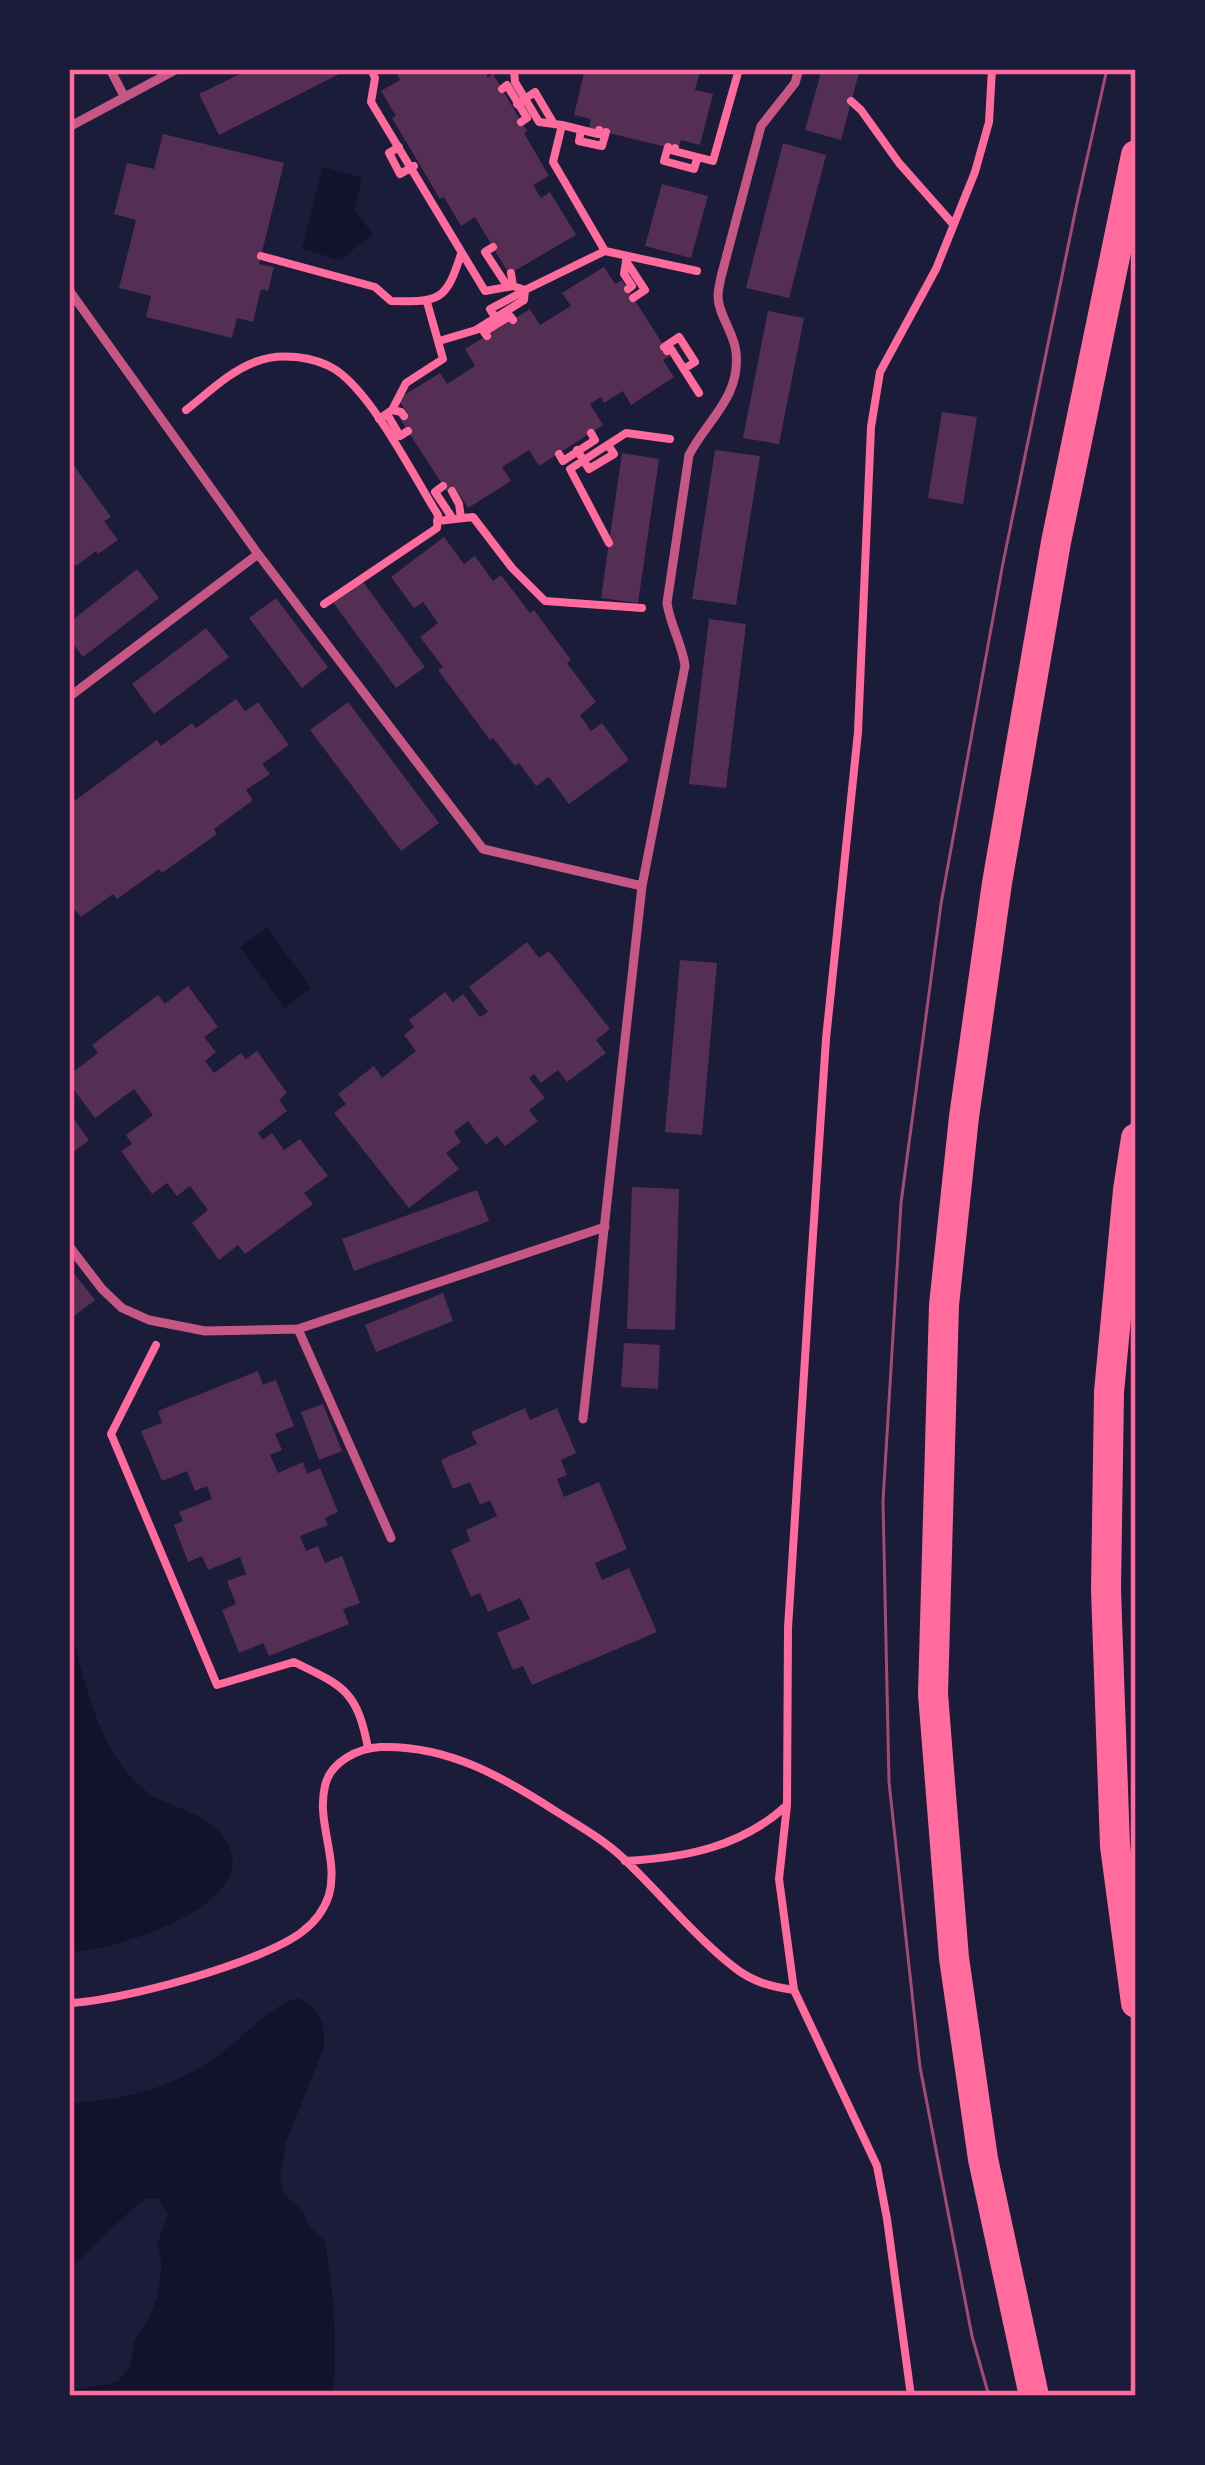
<svg xmlns="http://www.w3.org/2000/svg" width="1205" height="2465" font-family="'Titillium Web',sans-serif">
  <style>
    .water { fill: #12122b }
    .building { fill: #542f53 }
    .lines { fill: none; stroke-linecap: round; stroke-linejoin: round }
    .path { stroke: #ff6b9d; stroke-width: 8 }
    .service { stroke: #c65784; stroke-width: 9 }
    .primary { stroke: #ff6b9d; stroke-width: 30 }
    .tram { stroke: #a44b75; stroke-width: 3 }
    .neatline { fill: none; stroke: #ff6b9d; stroke-width: 4.5 }
  </style>
  <rect width="100%" height="100%" fill="#1b1b3a"/>
  <!-- water -->
  <path class="water" d="M323,167L362,178L354,210L373,234L340,260L302,249Z
    M267,928L311,988L285,1008L240,947Z
    M69,1614C79,1668 99,1754 143,1789C169,1810 209,1810 227,1842C263,1906 113,1951 69,1952Z
    M299,1998C321,2011 327,2025 323,2049L286,2141L280,2177L283,2194L303,2211L309,2226L325,2242L334,2306L335,2375L331,2396H69V2391L118,2382L130,2366L134,2342L147,2321L157,2298L162,2266L157,2244L168,2214L158,2199H146L134,2207L69,2270V2103C128,2101 183,2085 229,2047C252,2029 271,2005 299,1998Z"/>
  <!-- building -->
  <path class="building" d="M250,69H349L219,135L199,94Z
    M394,69H487V78L493,74L527,131L524,133L549,176L533,185L541,198L550,192L576,235L509,274L475,217L461,226L444,197L440,199L392,118L396,116L381,91L400,80Z
    M585,69H691L700,71L695,90L713,94L700,145L681,140L678,150L589,128L591,119L574,115Z
    M822,69H860L841,140L805,130Z
    M163,134L284,163L259,264L274,267L268,291L261,289L253,322L237,318L232,338L146,317L151,296L119,288L136,220L114,214L127,163L154,169Z
    M783,143L826,155L789,298L746,288Z
    M662,184L708,196L691,258L645,246Z
    M604,267L615,284L622,280L667,351L670,356L663,360L674,377L631,405L623,391L604,403L601,397L590,404L603,425L539,466L529,450L502,467L511,481L468,508L455,488L448,493L400,419L408,414L398,399L440,373L447,384L475,366L465,349L530,309L540,325L571,306L562,293Z
    M768,311L804,318L779,444L743,438Z
    M942,412L977,417L963,504L928,498Z
    M715,450L760,456L736,605L692,599Z
    M622,453L659,459L638,603L601,598Z
    M69,459L111,517L104,521L118,540L98,554L96,551L76,566L69,555Z
    M444,537L464,564L475,556L493,581L501,575L530,613L534,610L571,660L567,663L596,702L580,715L591,731L602,723L629,760L569,804L549,777L536,786L519,763L515,766L493,738L490,740L438,670L443,667L420,637L438,623L423,602L414,608L391,577Z
    M137,569L159,598L83,657L69,639V623Z
    M361,579L425,667L396,688L332,601Z
    M276,598L328,667L302,688L249,618Z
    M709,619L746,624L726,788L689,784Z
    M206,628L229,657L154,714L132,684Z
    M236,699L245,711L258,702L289,745L262,764L270,774L246,790L253,800L214,829L217,834L162,873L159,869L117,899L113,894L81,917L75,910L69,915V816L71,814L69,805L157,740L161,746L192,723L196,728Z
    M348,702L439,823L401,851L310,730Z
    M527,942L539,958L549,951L610,1029L596,1040L606,1053L567,1082L558,1070L541,1083L534,1074L529,1078L545,1098L529,1110L538,1121L505,1146L497,1136L486,1145L468,1121L454,1132L461,1142L446,1153L459,1169L409,1208L334,1113L346,1104L338,1094L374,1066L382,1078L416,1051L404,1035L414,1027L409,1020L445,992L453,1002L463,994L480,1017L488,1012L469,987Z
    M680,960L717,963L702,1135L665,1132Z
    M188,986L218,1027L204,1037L216,1052L205,1061L214,1073L241,1053L246,1059L257,1051L287,1093L279,1100L287,1111L258,1133L263,1140L272,1133L284,1150L300,1139L328,1176L304,1193L313,1204L245,1254L238,1245L219,1260L192,1223L208,1210L190,1186L177,1196L167,1183L152,1194L121,1151L132,1144L126,1135L153,1115L134,1089L95,1118L69,1083V1075L98,1053L92,1045L158,995L165,1004Z
    M69,1113L89,1140L69,1155Z
    M632,1187L679,1189L675,1330L627,1329Z
    M477,1190L489,1221L354,1271L342,1239Z
    M69,1267L95,1300L69,1320Z
    M443,1293L453,1321L376,1352L365,1325Z
    M624,1343L660,1345L658,1389L621,1387Z
    M258,1371L263,1385L276,1380L294,1426L275,1434L282,1450L270,1455L278,1473L303,1462L307,1474L320,1468L338,1512L325,1518L328,1525L300,1536L306,1551L318,1546L325,1563L342,1556L360,1603L343,1609L349,1624L269,1656L263,1643L239,1653L222,1610L236,1604L227,1581L246,1574L240,1557L208,1570L202,1556L188,1562L174,1525L183,1521L179,1512L212,1499L207,1486L195,1491L187,1471L162,1481L141,1431L162,1423L158,1411Z
    M323,1404L342,1451L319,1460L301,1412Z
    M525,1408L530,1420L557,1408L576,1453L561,1460L567,1475L557,1479L564,1497L599,1482L627,1549L595,1563L602,1580L629,1568L657,1632L532,1685L523,1666L513,1670L497,1633L530,1619L520,1598L488,1612L480,1593L471,1597L451,1550L470,1541L466,1530L497,1516L490,1500L480,1505L470,1482L453,1489L441,1460L477,1444L471,1432Z"/>
  <g class="lines">
    <!-- path -->
    <path class="path" d="M371,69L375,78L371,102L485,291L513,286L525,290L605,251L553,162L562,125L539,122L515,82L514,69
      M502,89L507,85L527,118L521,122
      M851,101L861,110L899,163L953,224
      M517,104L535,92L554,124
      M562,125L598,134L599,130
      M581,130L579,141L602,146L606,132
      M399,147L389,153L400,174L414,166
      M668,147L664,161L694,169L697,159
      M675,148L674,151L713,161L739,69
      M493,247L485,252L508,287
      M605,251L697,271
      M261,256L375,287L391,301C440,302 446,301 461,254
      M626,261L645,290L633,298
      M626,262L624,274L632,286L628,289
      M511,273L513,286
      M499,323L490,309L524,291
      M487,336L484,332L510,316L513,320
      M439,341L476,330L524,300L525,290
      M664,347L679,337L695,362L684,369
      M667,351L671,349L699,393
      M186,410C207,394 230,371 255,362C279,352 314,356 336,370C373,395 413,475 438,515L437,528L324,604
      M392,410L401,412L404,416
      M387,414L400,436L408,431
      M379,419L392,410L406,383L443,359L427,302
      M577,450L589,469L614,454L608,445
      M559,454L563,461L595,440L591,433
      M443,486L435,492L453,519
      M452,491L459,504L461,518
      M437,521L473,517L512,568L545,601L642,608
      M609,543L570,469L626,433L670,439
      M156,1345L111,1434L217,1685L294,1662C343,1686 357,1690 368,1748
      M625,1861C684,1858 741,1847 786,1806
      M69,2003C118,2002 265,1962 303,1931C315,1922 324,1910 329,1895C339,1859 316,1822 325,1786C330,1762 358,1748 381,1747C448,1745 503,1777 557,1812C581,1827 604,1840 624,1859C662,1895 694,1936 735,1968C753,1982 772,1987 794,1990
      M911,2396L887,2219L877,2166L794,1990L779,1879L787,1805L788,1628L809,1295L826,1039L858,732L871,427L880,372L936,269L975,172L989,122L992,69"/>
    <!-- service -->
    <path class="service" d="M110,69L124,96
      M69,127L177,69
      M69,290L258,554L483,849L642,886
      M69,697L258,554
      M69,1246L102,1289L122,1308L149,1320L205,1331L298,1329L605,1227
      M298,1329L391,1538
      M583,1419L642,886L685,666C682,643 670,625 667,603L689,455C707,420 741,397 736,352C734,332 718,315 718,296C718,290 720,283 721,277L761,126L795,83L799,69"/>
    <!-- primary -->
    <path class="primary" d="M1136,1138L1128,1190L1109,1392L1106,1590L1115,1846L1136,2003
      M1034,2396L983,2159L954,1958L933,1694L944,1305L964,1117L997,883L1056,542L1136,155"/>
    <!-- tram -->
    <path class="tram" d="M989,2396L972,2336L920,2067L889,1782L883,1501L901,1203L941,904L1003,563L1077,203L1107,69"/>
  </g>
  <!-- border -->
  <rect width="1205" height="2465" fill="none" stroke="#1b1b3a" stroke-width="144"/>
  <rect x="72" y="72" width="1061" height="2321" class="neatline"/>
</svg>
